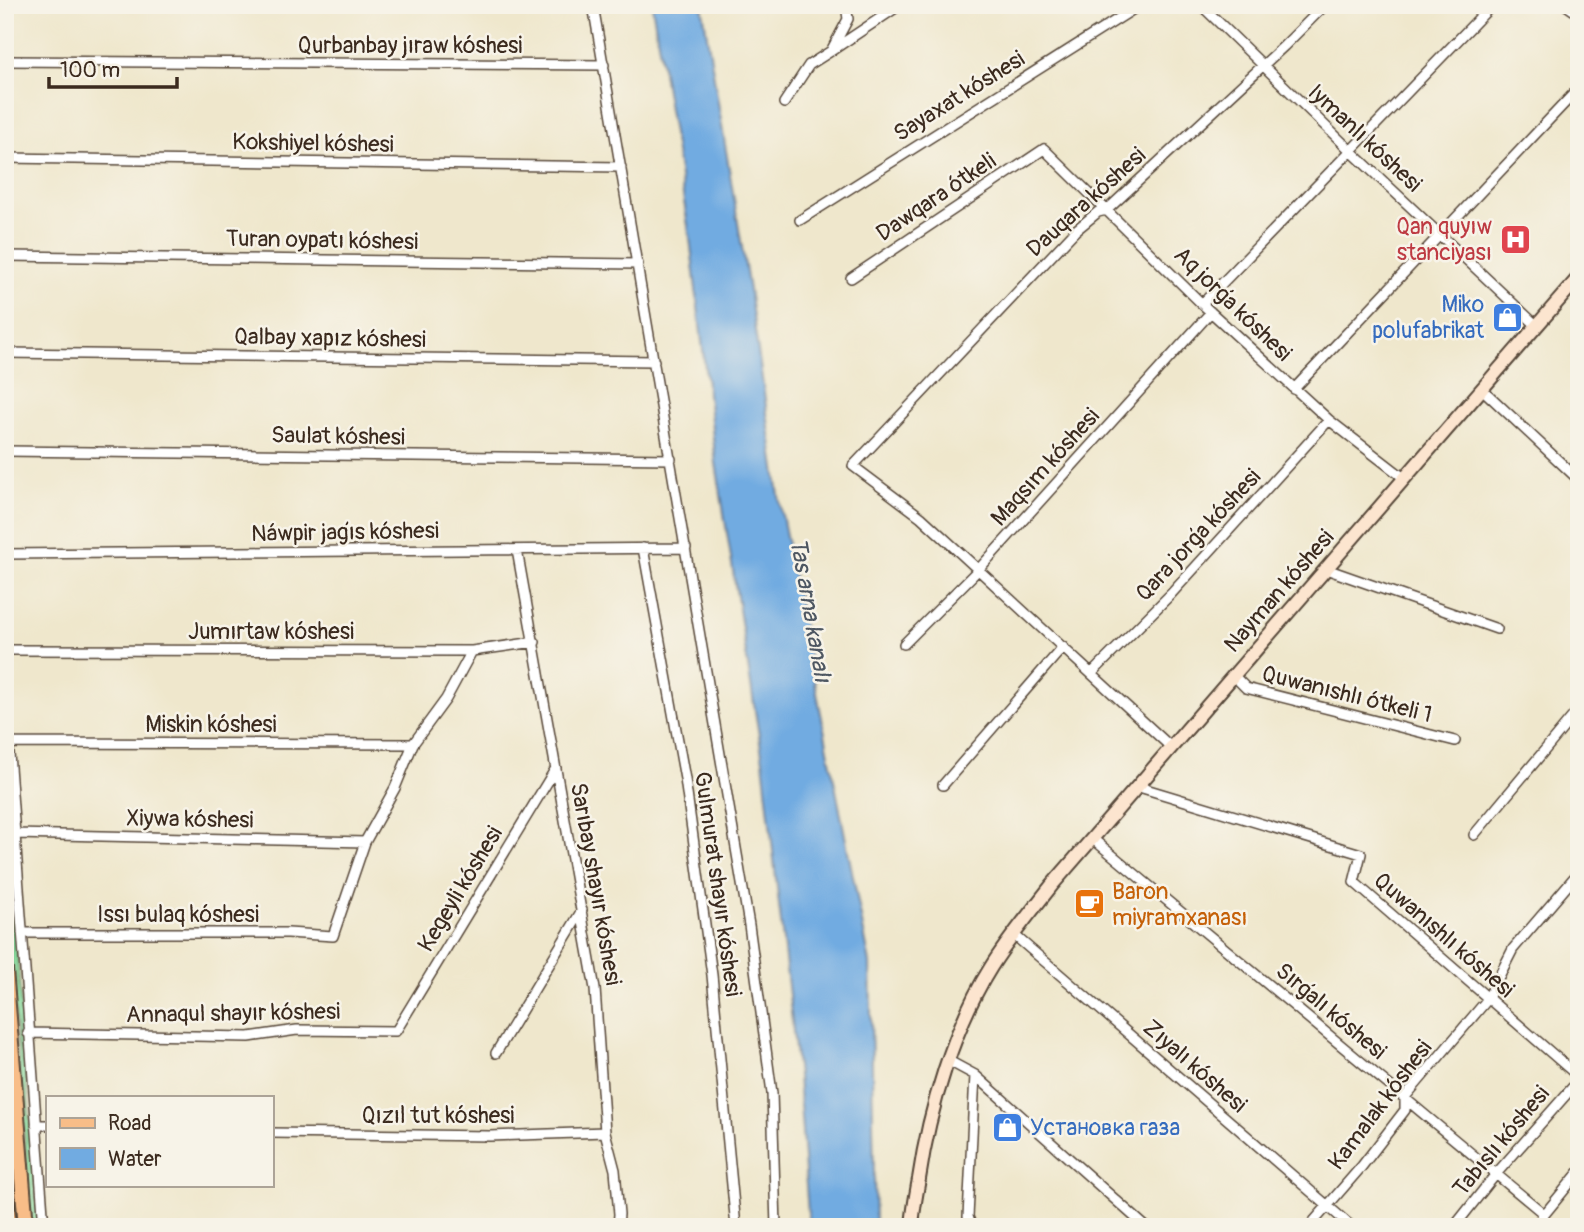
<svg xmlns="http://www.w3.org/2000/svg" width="1584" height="1232" font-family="Pangolin,sans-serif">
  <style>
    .green { fill: #88dc9e; stroke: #62835e; stroke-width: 2 }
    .water { fill: #71abe1; stroke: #566a80; stroke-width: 2 }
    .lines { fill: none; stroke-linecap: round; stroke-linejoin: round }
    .street-casing { stroke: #564638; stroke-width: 12 }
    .secondary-casing { stroke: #564638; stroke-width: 16 }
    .primary-casing { stroke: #564638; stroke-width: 18 }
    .street { stroke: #fff; stroke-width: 9 }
    .secondary { stroke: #fce5cf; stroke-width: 12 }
    .primary { stroke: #f8bd88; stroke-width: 14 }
    .labels { text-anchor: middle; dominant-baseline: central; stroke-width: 5; stroke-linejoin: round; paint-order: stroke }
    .street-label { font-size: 23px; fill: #3b2a1e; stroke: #f7f3e8 }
    .health-label { font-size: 23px; fill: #be3a42; stroke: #f7f3e8; text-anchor: end }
    .shop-label { font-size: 23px; fill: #366cbe; stroke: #f7f3e8; text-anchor: end }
    .food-label { font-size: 23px; fill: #c56008; stroke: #f7f3e8; text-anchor: start }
    .water-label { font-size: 24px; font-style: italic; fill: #4e5762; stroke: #f7f3e8 }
  </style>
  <rect width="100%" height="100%" fill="#f7f3e8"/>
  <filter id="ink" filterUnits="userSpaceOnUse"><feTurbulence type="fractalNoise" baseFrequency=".0143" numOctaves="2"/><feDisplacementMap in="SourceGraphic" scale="14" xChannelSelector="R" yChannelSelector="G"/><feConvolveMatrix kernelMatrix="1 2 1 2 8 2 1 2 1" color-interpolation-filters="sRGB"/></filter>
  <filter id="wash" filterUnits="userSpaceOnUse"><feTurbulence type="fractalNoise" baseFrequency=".00686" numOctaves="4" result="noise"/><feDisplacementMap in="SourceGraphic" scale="28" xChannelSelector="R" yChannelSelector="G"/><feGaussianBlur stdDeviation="1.57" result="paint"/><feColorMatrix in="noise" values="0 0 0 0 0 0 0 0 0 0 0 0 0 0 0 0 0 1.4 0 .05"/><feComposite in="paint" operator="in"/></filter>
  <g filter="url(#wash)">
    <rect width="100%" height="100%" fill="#efe7cc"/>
    <!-- green -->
    <path class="green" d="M5,775L24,1050L39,1227H31L5,885Z"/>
    <!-- water -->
    <path class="water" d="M652,5H702L750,296L781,510L870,963L875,1227H809L798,1076L763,761L716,463L690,238Z"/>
  </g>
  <g filter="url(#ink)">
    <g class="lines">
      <defs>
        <path id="street" d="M593,5L749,925L772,1093L776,1227
          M1201,5L1351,151L1536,325
          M1566,5L1579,14
          M831,51L900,5
          M5,61L604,65
          M784,103L809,65L831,51L848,19L846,5
          M5,158L621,167
          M800,220L1140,5
          M5,256L638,264
          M851,278L1044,149L1202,304L1329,420L1404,478
          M1202,304L1492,5
          M5,353L654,361
          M1294,389L1579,88
          M1482,389L1579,480
          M5,451L671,459
          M643,548L685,779L712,975L736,1227
          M517,550L595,989L605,1132L615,1170L619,1214L618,1227
          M5,554L686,548
          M1326,569L1497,629
          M904,644L978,570L1211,312
          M5,650L472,651L535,642
          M1092,673L1171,594L1329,420
          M1234,676L1246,688L1455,741
          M5,699L44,1227
          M8,743L413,744
          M1172,748L921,517L853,466L1076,230L1098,212L1107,210L1284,46L1325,5
          M943,785L1063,647
          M1139,787L1361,854L1354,882L1579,1077
          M15,834L365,842
          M1474,835L1579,709
          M1093,839L1544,1214
          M22,933H288L333,936L365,842L395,788L413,744L446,699L472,651
          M1013,934L1352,1227
          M28,1033L249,1037L297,1030L396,1031L556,768
          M496,1053L582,910
          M949,1061L975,1075L1146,1227
          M36,1125H47
          M271,1133L490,1136L605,1132
          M972,1227L968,1217L975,1075
          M1309,1227L1362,1166L1405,1110V1097L1487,1000L1513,949L1579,872
          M1454,1227L1496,1174L1579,1080
          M1534,1227L1579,1172"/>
        <path id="secondary" d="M912,1227C913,1211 916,1195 919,1179C929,1110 954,1026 991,967C1009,938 1031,912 1052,885L1579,277"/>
        <path id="primary" d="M5,969L26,1227
          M5,1186L9,1227"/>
      </defs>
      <!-- street casing -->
      <use href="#street" class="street-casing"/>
      <!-- secondary casing -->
      <use href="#secondary" class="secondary-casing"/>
      <!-- primary casing -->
      <use href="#primary" class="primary-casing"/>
      <!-- street -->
      <use href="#street" class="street"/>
      <!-- secondary -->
      <use href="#secondary" class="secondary"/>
      <!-- primary -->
      <use href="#primary" class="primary"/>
    </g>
  </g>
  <!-- icons -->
  <defs>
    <symbol id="hospital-square" viewBox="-11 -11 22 22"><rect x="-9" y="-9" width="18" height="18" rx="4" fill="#e0444e" stroke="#f7f3e8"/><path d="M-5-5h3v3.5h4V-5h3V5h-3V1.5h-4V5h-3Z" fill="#fff"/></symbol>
    <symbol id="shop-square" viewBox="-11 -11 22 22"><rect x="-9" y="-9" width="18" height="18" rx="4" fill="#3f7fe0" stroke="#f7f3e8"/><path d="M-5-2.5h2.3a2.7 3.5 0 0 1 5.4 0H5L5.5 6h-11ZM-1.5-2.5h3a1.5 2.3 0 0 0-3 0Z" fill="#fff"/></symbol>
    <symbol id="cafe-square" viewBox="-11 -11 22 22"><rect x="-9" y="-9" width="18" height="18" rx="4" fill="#e8710a" stroke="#f7f3e8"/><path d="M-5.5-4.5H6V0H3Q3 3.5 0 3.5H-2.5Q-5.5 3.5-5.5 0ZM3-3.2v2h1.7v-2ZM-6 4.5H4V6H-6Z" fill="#fff"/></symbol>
  </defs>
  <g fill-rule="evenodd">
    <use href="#hospital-square" x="1498" y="222" width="35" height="35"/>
    <use href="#shop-square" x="1490" y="300" width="35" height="35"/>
    <use href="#cafe-square" x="1072" y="886" width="35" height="35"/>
    <use href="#shop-square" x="990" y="1110" width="35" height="35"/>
  </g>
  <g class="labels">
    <!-- street labels -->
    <g class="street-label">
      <text x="410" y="45">Qurbanbay jıraw kóshesi</text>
      <text transform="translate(959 96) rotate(-32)">Sayaxat kóshesi</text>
      <text transform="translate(1365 138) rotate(43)">Iymanlı kóshesi</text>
      <text transform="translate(313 143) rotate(1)">Kokshiyel kóshesi</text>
      <text transform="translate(936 197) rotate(-34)">Dawqara ótkeli</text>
      <text transform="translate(1086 202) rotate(-42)">Dauqara kóshesi</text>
      <text transform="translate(322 240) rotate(1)">Turan oypatı kóshesi</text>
      <text transform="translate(1233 304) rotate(44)">Aq jorǵa kóshesi</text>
      <text transform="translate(330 338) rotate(1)">Qalbay xapız kóshesi</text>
      <text transform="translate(338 436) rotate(1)">Saulat kóshesi</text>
      <text transform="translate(1045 467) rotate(-48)">Maqsım kóshesi</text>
      <text transform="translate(345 532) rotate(-1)">Náwpir jaǵıs kóshesi</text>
      <text transform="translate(1198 535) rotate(-47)">Qara jorǵa kóshesi</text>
      <text transform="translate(1279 591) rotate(-49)">Nayman kóshesi</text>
      <text x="271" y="631">Jumırtaw kóshesi</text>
      <text transform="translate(1347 694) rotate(14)">Quwanıshlı ótkeli 1</text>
      <text x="211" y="724">Miskin kóshesi</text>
      <text transform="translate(190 819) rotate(1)">Xiywa kóshesi</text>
      <text transform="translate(596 884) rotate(80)">Sarıbay shayır kóshesi</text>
      <text transform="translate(718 884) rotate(82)">Gulmurat shayır kóshesi</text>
      <text transform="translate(460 889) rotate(-59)">Kegeyli kóshesi</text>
      <text x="178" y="914">Issı bulaq kóshesi</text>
      <text transform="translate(1444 935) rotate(41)">Quwanıshlı kóshesi</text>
      <text transform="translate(1331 1011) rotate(40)">Sırǵalı kóshesi</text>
      <text transform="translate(233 1013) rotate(-1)">Annaqul shayır kóshesi</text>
      <text transform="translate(1195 1066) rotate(41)">Zıyalı kóshesi</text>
      <text transform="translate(1380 1105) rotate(-53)">Kamalak kóshesi</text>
      <text x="438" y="1115">Qızıl tut kóshesi</text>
      <text transform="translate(1501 1141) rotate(-50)">Tabıslı kóshesi</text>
    </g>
    <!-- health labels -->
    <g class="health-label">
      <text x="1492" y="226">Qan quyıw<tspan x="1492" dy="26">stanciyası</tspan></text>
    </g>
    <!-- shop labels -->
    <g class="shop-label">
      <text x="1484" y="304">Miko<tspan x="1484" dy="26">polufabrikat</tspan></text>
      <text x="1030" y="1127" text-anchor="start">Установка газа</text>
    </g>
    <!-- food labels -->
    <g class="food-label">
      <text x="1112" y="891">Baron<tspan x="1112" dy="26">miyramxanası</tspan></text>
    </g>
    <!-- water labels -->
    <g class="water-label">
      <text transform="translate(810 610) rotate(80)">Tas arna kanalı</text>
    </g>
  </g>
  <!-- margin -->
  <rect width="1584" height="1232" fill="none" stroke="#f7f3e8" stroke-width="28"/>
  <!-- legend -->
  <rect x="46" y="1096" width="228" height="91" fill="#f7f3e8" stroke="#aca397" stroke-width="2"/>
  <rect x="60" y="1118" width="35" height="10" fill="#f8bd88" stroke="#aca397" stroke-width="2"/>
  <text x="108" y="1130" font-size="21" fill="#3b2a1e">Road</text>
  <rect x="60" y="1148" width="35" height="21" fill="#71abe1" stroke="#aca397" stroke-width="2"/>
  <text x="108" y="1166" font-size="21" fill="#3b2a1e">Water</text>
  <!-- scale -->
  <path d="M49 77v10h128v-10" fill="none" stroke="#3b2a1e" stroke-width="3.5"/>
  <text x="60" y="77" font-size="21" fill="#3b2a1e" stroke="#f7f3e8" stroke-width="5" paint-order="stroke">100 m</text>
</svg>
